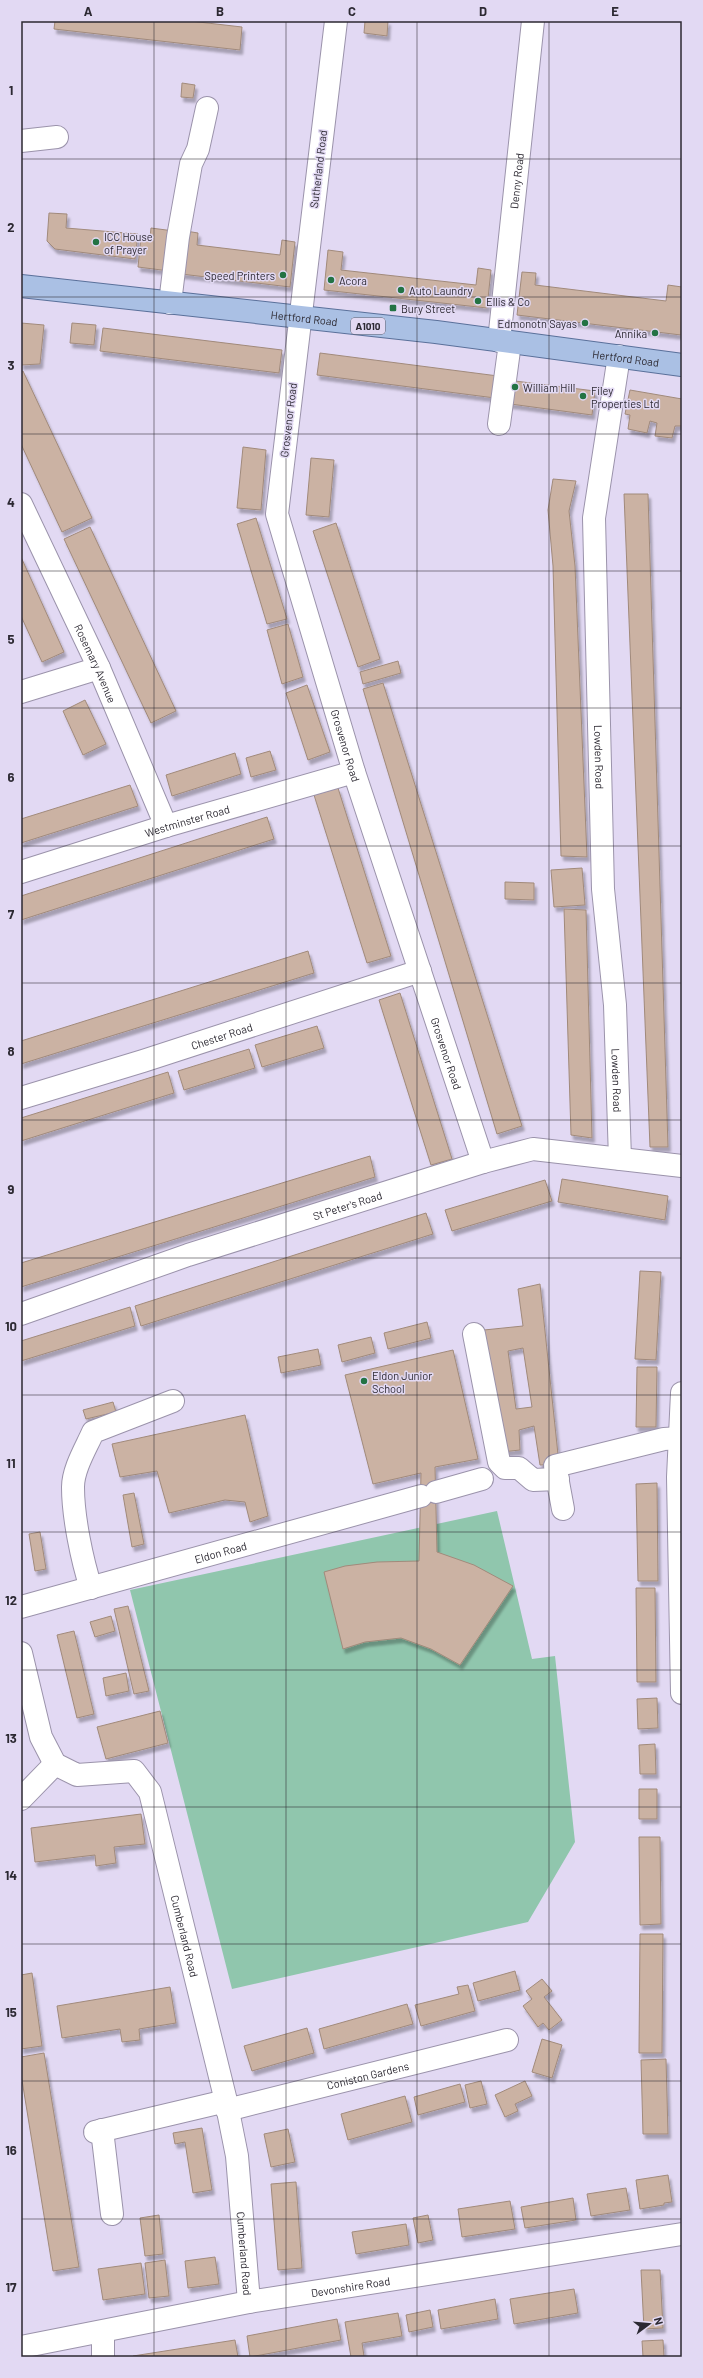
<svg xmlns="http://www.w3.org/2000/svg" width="703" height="2378" font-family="Barlow,sans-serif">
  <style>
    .green { fill: #90c6ad }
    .building { fill: #cbb2a3; stroke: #a18a7b; fill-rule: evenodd; filter: url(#shadow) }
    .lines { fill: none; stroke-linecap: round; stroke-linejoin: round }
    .minor-casing { stroke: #9b93ab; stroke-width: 24 }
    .major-casing { stroke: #5a709a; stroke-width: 24 }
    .minor { stroke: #fff; stroke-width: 22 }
    .major { stroke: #aac0e4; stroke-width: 22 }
    .grid { fill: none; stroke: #2c2932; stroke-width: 1; stroke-opacity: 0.55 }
    .poi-dot { fill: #237344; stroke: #e2d9f3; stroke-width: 1.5 }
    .labels { text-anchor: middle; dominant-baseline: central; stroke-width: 3; stroke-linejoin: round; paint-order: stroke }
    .shield { fill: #e2d9f3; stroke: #635e6c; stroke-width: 1 }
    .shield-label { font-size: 10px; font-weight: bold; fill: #2c2932 }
    .street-label { font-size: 11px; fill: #2c2932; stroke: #e2d9f3 }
    .poi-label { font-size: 11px; fill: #2c2932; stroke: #e2d9f3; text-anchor: start }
    .neatline { fill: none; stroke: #2c2932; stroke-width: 1.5 }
    .grid-label { font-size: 13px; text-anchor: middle; font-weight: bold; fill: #2c2932 }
  </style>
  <defs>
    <filter id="shadow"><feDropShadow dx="2.5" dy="4.5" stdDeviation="1" flood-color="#0004"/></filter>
  </defs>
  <rect width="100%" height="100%" fill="#e2d9f3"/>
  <!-- green -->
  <path class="green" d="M497,1511L532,1659L555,1656L575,1842L528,1922L232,1989L130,1590Z"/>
  <!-- building -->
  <path class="building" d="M55,21H190L242,27L240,50L54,29Z
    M365,21H388L387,36L364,33Z
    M182,83L195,85L193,98L181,97Z
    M49,213L67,214L66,228L138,234L135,259L55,249L47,241Z
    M151,228L174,231L169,271L138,267L141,237L150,238Z
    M186,231L198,233L197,245L280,255L282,240L295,242L290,287L181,274Z
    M328,250L343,252L341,270L476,285L478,268L491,270L487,308L324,290Z
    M522,272L536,273L535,285L666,301L668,285L682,287L681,335L517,315Z
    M21,323L44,325L40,364L21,365Z
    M72,323L96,325L94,345L70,343Z
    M103,328L282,350L279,373L100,351Z
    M320,353L498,376L495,398L317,375Z
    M23,371L92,518L62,532L21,444V372Z
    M507,380L595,391L592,415L503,403Z
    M630,390L682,399V426H675L672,438L655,436L657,423L650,421L647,433L628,429L630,415L625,414Z
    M243,447L266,450L261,510L237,508Z
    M311,458L334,460L329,517L306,515Z
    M553,479L576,481L569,511L575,566L587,857L561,856L553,566L548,510Z
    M624,494H648L668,1147H650Z
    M256,518L287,619L267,624L237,524Z
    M336,523L380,659L358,667L313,531Z
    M90,527L176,711L151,723L64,539Z
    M21,557L64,652L42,662L21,616Z
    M288,624L303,677L282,684L267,630Z
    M398,661L401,673L363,684L360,672Z
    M383,683L522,1126L497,1134L363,689Z
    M307,685L330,752L308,760L286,693Z
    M85,700L106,744L83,755L63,711Z
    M270,751L276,770L251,777L246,758Z
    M235,753L241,774L172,796L166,775Z
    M130,785L138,806L21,843V819Z
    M338,788L391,956L367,963L314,795Z
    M267,817L274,839L21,920V896Z
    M582,868L585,905L554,907L551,870Z
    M505,882L534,883V900L505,899Z
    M564,909L586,910L592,1138L571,1135Z
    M308,951L314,973L21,1064V1041Z
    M400,993L452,1159L431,1165L379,1000Z
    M317,1026L324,1048L262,1067L255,1045Z
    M249,1049L255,1068L184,1090L178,1071Z
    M168,1072L174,1093L21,1141V1118Z
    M370,1156L375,1177L21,1287V1263Z
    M562,1179L668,1196L665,1220L558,1202Z
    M545,1180L552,1201L452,1231L445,1210Z
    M426,1213L433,1234L141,1326L135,1306Z
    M640,1271L661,1272L656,1360L635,1359Z
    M540,1284L559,1464L540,1465L534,1426L519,1430L520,1450L502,1452L484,1330L523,1326L518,1289ZM523,1348L532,1407L516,1409L508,1351Z
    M130,1307L135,1326L21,1361V1341Z
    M427,1322L431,1338L388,1349L384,1333Z
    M371,1337L375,1353L342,1362L338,1345Z
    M318,1349L321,1365L281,1373L278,1357Z
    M453,1350L478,1459L435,1467L437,1552L474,1565L513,1586L460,1665L431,1649L401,1638L365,1642L343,1649L324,1572L345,1566L377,1562L419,1561L421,1473L373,1484L345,1375Z
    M637,1367H657L656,1427H636Z
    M113,1402L116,1412L86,1419L83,1410Z
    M245,1415L268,1516L250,1522L245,1502L225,1500L169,1513L157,1471L120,1477L112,1444Z
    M657,1483L658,1581H638L636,1484Z
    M134,1493L144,1544L132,1547L123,1495Z
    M40,1532L46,1569L35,1571L29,1534Z
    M636,1588H655L656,1682H637Z
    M128,1606L149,1691L134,1694L114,1609Z
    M111,1616L115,1631L95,1637L90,1622Z
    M74,1631L94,1714L77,1718L57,1635Z
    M126,1673L129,1691L106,1696L103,1678Z
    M657,1698L658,1728L638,1729L637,1699Z
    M160,1711L168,1743L106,1759L97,1727Z
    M655,1744L656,1774H640L639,1745Z
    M639,1789H657V1819H639Z
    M141,1814L145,1844L114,1847L116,1863L96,1866L95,1855L35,1862L31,1828Z
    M639,1837H660L661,1924L640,1925Z
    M640,1934H663L662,2053H639Z
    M515,1971L520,1990L478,2001L473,1983Z
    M32,1973L42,2046L21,2049V1975Z
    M542,1979L552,1991L544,1997L562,2020L549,2030L543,2023L538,2027L523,2006L532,1999L526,1991Z
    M468,1985L475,2011L421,2026L415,2005L459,1994L457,1987Z
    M170,1987L176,2023L139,2029L140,2040L122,2042L120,2029L62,2038L57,2006Z
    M407,2004L413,2024L324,2049L319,2029Z
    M307,2028L314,2053L252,2071L244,2046Z
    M542,2039L562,2045L552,2078L532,2072Z
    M44,2053L79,2267L53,2271L21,2074V2057Z
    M666,2059L668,2134H643L641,2060Z
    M481,2081L487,2104L470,2108L465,2085Z
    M525,2081L532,2096L515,2104L518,2111L505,2117L495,2095Z
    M460,2084L465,2102L418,2115L414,2097Z
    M405,2096L412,2122L348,2140L341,2114Z
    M202,2128L212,2190L193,2193L185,2142L175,2144L173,2133Z
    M288,2129L295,2162L271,2167L264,2134Z
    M668,2175L672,2202L664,2203V2205L640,2209L636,2180Z
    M296,2182L302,2268L278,2270L271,2184Z
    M626,2188L630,2210L591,2216L587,2194Z
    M573,2198L576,2220L525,2228L521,2207Z
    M510,2201L515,2229L462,2237L458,2209Z
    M159,2215L163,2254L145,2256L140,2218Z
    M428,2215L433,2240L418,2243L413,2218Z
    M406,2224L409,2245L356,2254L352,2232Z
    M215,2257L219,2284L188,2288L185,2261Z
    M165,2260L169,2296L149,2298L145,2263Z
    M141,2263L145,2294L103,2300L98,2269Z
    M641,2270H660L663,2328L644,2329Z
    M574,2289L578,2313L514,2324L510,2299Z
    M495,2299L498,2319L441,2329L438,2310Z
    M430,2310L433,2327L409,2332L406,2315Z
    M398,2313L402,2336L362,2343L364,2356L351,2357L345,2322Z
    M337,2319L341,2340L250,2357L247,2336Z
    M235,2340L238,2357H134L133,2356Z
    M663,2340L664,2357H643L642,2341Z"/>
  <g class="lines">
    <defs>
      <g id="minor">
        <path id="s1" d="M336,21L277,514L354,772L483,1162"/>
        <path d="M21,141L57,137"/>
        <path d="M170,303L178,237L191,164L198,149L207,108"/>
        <path id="s2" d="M499,341L533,21"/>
        <path id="s3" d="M619,356L594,518L603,889L615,1005L620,1159"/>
        <path d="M499,424L510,343"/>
        <path id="s4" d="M21,504L99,668L166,826"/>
        <path d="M21,692L99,668"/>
        <path id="s5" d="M21,872L166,826L354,772"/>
        <path id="s6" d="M21,1098L143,1061L420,971"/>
        <path id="s7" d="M21,1314L188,1255L483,1162L533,1149L682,1166"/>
        <path d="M474,1334L499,1462L505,1468H519L533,1480L558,1479"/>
        <path d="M682,1393L678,1477L682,1693"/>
        <path d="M436,1492L482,1479"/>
        <path d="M563,1509L555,1466L664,1439L680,1438"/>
        <path d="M91,1588C82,1560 73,1517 73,1487C73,1469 86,1448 93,1432L173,1401"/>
        <path id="s8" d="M21,1607L421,1496"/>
        <path id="s9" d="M21,1653L41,1737L55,1764L77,1775L134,1771L150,1792L226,2101L237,2156L249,2302"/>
        <path d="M21,1799L55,1764"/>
        <path id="s10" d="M227,2110L507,2040"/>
        <path d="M102,2130L112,2214"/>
        <path d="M95,2132L226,2101"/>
        <path id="s11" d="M21,2347L249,2302L682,2234"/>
        <path d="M103,2357V2332"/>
      </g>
      <g id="major">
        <path id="s12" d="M21,286L436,332L682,365"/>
      </g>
    </defs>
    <!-- minor casing -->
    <use href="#minor" class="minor-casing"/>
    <!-- major casing -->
    <use href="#major" class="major-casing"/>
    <!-- minor -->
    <use href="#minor" class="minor"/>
    <!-- major -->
    <use href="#major" class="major"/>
  </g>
  <!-- grid -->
  <path class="grid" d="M154,21V2357M286,21V2357M417,21V2357M549,21V2357M21,159H682M21,297H682M21,434H682M21,571H682M21,708H682M21,846H682M21,983H682M21,1120H682M21,1258H682M21,1395H682M21,1532H682M21,1670H682M21,1807H682M21,1944H682M21,2081H682M21,2219H682"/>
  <!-- markers -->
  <g class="poi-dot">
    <circle cx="96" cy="242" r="4"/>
    <circle cx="283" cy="275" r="4"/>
    <circle cx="331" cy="280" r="4"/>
    <circle cx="401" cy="290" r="4"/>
    <circle cx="478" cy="301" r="4"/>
    <rect x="389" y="304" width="8" height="8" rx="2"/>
    <circle cx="585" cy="323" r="4"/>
    <circle cx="655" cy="333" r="4"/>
    <circle cx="515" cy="387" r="4"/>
    <circle cx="583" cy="396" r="4"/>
    <circle cx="364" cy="1381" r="4"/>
  </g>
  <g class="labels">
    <!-- shield labels -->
    <rect class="shield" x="351" y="318" width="34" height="16" rx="3"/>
    <g class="shield-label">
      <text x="368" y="326">A1010</text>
    </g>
    <!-- street labels -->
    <g class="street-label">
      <text transform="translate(318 169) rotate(-83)">Sutherland Road</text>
      <text stroke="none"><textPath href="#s2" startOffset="161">Denny Road</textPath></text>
      <text stroke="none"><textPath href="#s12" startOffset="285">Hertford Road</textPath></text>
      <text stroke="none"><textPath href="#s12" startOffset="609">Hertford Road</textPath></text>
      <text transform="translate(288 420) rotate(-83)">Grosvenor Road</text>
      <text stroke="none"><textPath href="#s4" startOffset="176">Rosemary Avenue</textPath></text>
      <text stroke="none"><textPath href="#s1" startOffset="738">Grosvenor Road</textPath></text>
      <text stroke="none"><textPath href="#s3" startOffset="403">Lowden Road</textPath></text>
      <text stroke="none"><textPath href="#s5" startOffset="174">Westminster Road</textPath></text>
      <text stroke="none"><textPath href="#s6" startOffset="210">Chester Road</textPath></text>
      <text stroke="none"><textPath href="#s1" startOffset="1062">Grosvenor Road</textPath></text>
      <text stroke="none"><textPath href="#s3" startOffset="727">Lowden Road</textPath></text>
      <text stroke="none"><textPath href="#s7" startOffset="344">St Peter's Road</textPath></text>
      <text stroke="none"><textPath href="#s8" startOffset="207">Eldon Road</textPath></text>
      <text stroke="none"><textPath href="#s9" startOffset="373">Cumberland Road</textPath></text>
      <text stroke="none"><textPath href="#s10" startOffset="145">Coniston Gardens</textPath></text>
      <text stroke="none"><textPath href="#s9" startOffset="697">Cumberland Road</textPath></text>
      <text stroke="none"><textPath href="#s11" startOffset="335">Devonshire Road</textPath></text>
    </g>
    <!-- poi labels -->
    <g class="poi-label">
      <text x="104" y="236">ICC House<tspan x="104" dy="13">of Prayer</tspan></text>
      <text x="275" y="275" text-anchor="end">Speed Printers</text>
      <text x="339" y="280">Acora</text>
      <text x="409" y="290">Auto Laundry</text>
      <text x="486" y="301">Ellis &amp; Co</text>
      <text x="401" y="308">Bury Street</text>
      <text x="577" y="323" text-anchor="end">Edmonotn Sayas</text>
      <text x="647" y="333" text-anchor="end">Annika</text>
      <text x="523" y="387">William Hill</text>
      <text x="591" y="390">Filey<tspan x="591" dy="13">Properties Ltd</tspan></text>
      <text x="372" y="1375">Eldon Junior<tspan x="372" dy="13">School</tspan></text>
    </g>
  </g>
  <!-- border -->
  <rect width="703" height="2378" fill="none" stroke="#e2d9f3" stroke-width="44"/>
  <!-- north arrow -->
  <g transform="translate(649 2324) rotate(74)" stroke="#e2d9f3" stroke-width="3" paint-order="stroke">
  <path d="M0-3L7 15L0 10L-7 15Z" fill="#2c2932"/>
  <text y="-6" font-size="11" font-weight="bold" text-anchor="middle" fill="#2c2932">N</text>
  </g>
  <rect x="22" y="22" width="659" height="2334" class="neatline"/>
  <g class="grid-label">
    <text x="88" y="16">A</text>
    <text x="220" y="16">B</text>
    <text x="352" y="16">C</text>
    <text x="483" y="16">D</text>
    <text x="615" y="16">E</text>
    <text x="11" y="95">1</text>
    <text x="11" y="232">2</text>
    <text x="11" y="370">3</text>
    <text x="11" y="507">4</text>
    <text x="11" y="644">5</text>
    <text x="11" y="782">6</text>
    <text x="11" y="919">7</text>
    <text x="11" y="1056">8</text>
    <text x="11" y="1194">9</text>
    <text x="11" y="1331">10</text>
    <text x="11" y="1468">11</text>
    <text x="11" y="1605">12</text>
    <text x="11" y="1743">13</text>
    <text x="11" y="1880">14</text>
    <text x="11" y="2017">15</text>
    <text x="11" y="2155">16</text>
    <text x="11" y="2292">17</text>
  </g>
</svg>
